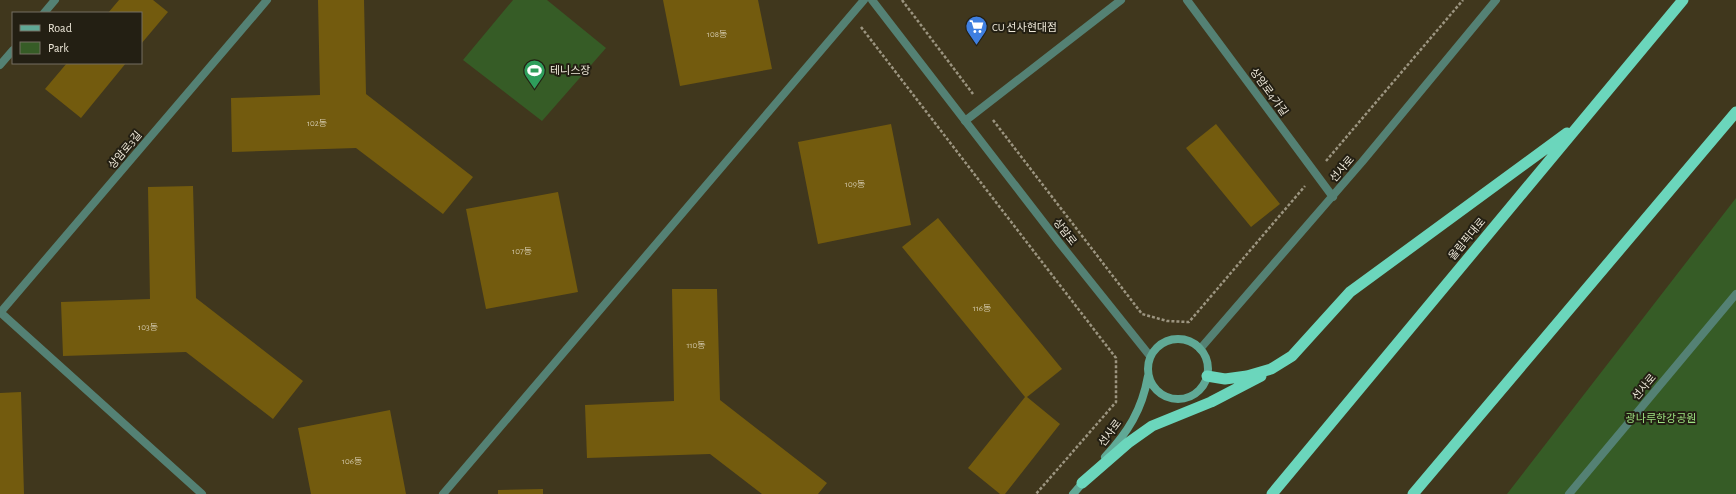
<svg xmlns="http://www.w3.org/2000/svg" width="1736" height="494" font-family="'Alegreya Sans','Noto Sans KR',sans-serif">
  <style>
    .green { fill: #365c26 }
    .building { fill: #735b0e }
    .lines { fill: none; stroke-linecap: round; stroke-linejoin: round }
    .path { stroke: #9c9580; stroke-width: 2.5; stroke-dasharray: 3 2; stroke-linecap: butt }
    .service { stroke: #548174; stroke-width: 8 }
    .minor { stroke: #548174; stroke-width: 8 }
    .tertiary { stroke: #548174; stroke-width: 8 }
    .secondary { stroke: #60a996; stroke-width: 8 }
    .trunk { stroke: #6bd6bc; stroke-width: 11 }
    .labels { text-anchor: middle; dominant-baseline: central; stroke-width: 4; stroke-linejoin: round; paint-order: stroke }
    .number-label { font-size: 9px; fill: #cfc5a6 }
    .poi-label { font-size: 11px; fill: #eee8d9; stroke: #231f13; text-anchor: start }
    .street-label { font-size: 11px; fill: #eee8d9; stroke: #231f13 }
    .park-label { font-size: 11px; fill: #9de280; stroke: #231f13 }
  </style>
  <rect width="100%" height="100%" fill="#40371d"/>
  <!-- green -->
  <path class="green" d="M513,0H547L606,48L542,121L463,60Z
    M1736,198V494H1507Z"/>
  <!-- building -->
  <path class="building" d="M119,0H153L168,12L141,44V13H108Z
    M318,0H364L366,94L473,177L443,214L356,148L232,152L231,98L320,95Z
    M663,0H758L772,69L680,86Z
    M67,63H126L81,118L45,89Z
    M891,124L911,225L818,244L798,142Z
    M1216,124L1280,204L1251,227L1186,148Z
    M193,186L196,298L303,381L273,419L186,352L63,356L61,302L150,299L148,187Z
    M558,192L578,292L486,309L466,209Z
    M938,218L1062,369L1027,397L1060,424L1005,494H1000L968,468L1025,397L902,247Z
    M672,289H717L720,400L827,483L818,494H762L710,454L587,458L585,405L674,401Z
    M21,392L24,494H0V393Z
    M390,410L406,494H311L298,428Z
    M543,489V494H498V490Z"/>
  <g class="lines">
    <!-- path -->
    <path class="path" d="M902,0L973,94
      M861,27L1116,358V402L1036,494
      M993,120L1142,314L1167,321L1189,322L1305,186
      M1326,161L1463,0"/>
    <!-- service -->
    <path class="service" d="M1569,494L1736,294"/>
    <!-- minor -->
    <path class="minor" d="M1187,0L1333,197
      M44,13L55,0
      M0,65L13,50
      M965,121L1121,0
      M0,312L202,494
      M0,313L267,0
      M1200,349L1362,162L1496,0
      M443,494L864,0"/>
    <!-- tertiary -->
    <path class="tertiary" d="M872,0L1058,241L1150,356"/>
    <!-- secondary -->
    <path class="secondary" d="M1148 369a30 30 0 1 1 60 0a30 30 0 1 1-60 0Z
      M1105,457C1128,432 1142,410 1148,376
      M1073,494L1086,479"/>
    <!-- trunk -->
    <path class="trunk" d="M1207,376L1225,379L1247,376L1271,369L1292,356L1350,292L1567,133
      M1082,483L1128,443L1152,426L1211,402L1261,376
      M1272,494L1683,0
      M1413,494L1736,112"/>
  </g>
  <!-- icons -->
  <defs>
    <symbol id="supermarket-pin" viewBox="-11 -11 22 30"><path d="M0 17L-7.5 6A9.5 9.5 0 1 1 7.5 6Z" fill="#3f7fe0" stroke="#231f13"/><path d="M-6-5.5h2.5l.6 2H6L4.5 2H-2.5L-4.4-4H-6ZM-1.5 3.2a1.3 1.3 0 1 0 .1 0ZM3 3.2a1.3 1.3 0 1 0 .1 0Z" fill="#fff"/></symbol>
    <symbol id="stadium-pin" viewBox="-11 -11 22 30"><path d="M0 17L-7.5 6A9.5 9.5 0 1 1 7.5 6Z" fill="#2e9e5b" stroke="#231f13"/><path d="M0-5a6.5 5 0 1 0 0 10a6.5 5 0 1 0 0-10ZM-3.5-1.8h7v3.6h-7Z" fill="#fff"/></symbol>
  </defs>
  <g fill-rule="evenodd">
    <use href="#supermarket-pin" x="964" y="14" width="25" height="34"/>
    <use href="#stadium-pin" x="522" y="58" width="25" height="34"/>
  </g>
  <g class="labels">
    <!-- number labels -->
    <g class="number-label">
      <text x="717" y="34">108동</text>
      <text x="317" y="123">102동</text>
      <text x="855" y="184">109동</text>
      <text x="522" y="251">107동</text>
      <text x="982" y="308">116동</text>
      <text x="148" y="327">103동</text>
      <text x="696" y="345">110동</text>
      <text x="352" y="461">106동</text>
    </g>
    <!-- poi labels -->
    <g class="poi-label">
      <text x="992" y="27">CU 선사현대점</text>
      <text x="550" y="70">테니스장</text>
    </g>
    <!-- street labels -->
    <g class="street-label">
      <text transform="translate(1269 92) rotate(54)">상암로4가길</text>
      <text transform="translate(125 150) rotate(-50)">상암로3길</text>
      <text transform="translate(1342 169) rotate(-49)">선사로</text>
      <text transform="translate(1065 232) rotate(52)">상암로</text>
      <text transform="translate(1467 239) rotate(-50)">올림픽대로</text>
      <text transform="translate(1644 387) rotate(-50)">선사로</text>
      <text transform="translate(1110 433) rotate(-53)">선사로</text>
    </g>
    <!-- park labels -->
    <g class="park-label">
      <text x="1661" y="418">광나루한강공원</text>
    </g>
  </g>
  <!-- legend -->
  <rect x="12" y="12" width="130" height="52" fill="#231f13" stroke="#746f62"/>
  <rect x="20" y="25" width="20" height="6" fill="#60a996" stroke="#746f62"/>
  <text x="48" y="32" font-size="12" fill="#eee8d9">Road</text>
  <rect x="20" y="42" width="20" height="12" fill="#365c26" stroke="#746f62"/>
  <text x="48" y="52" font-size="12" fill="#eee8d9">Park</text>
</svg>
